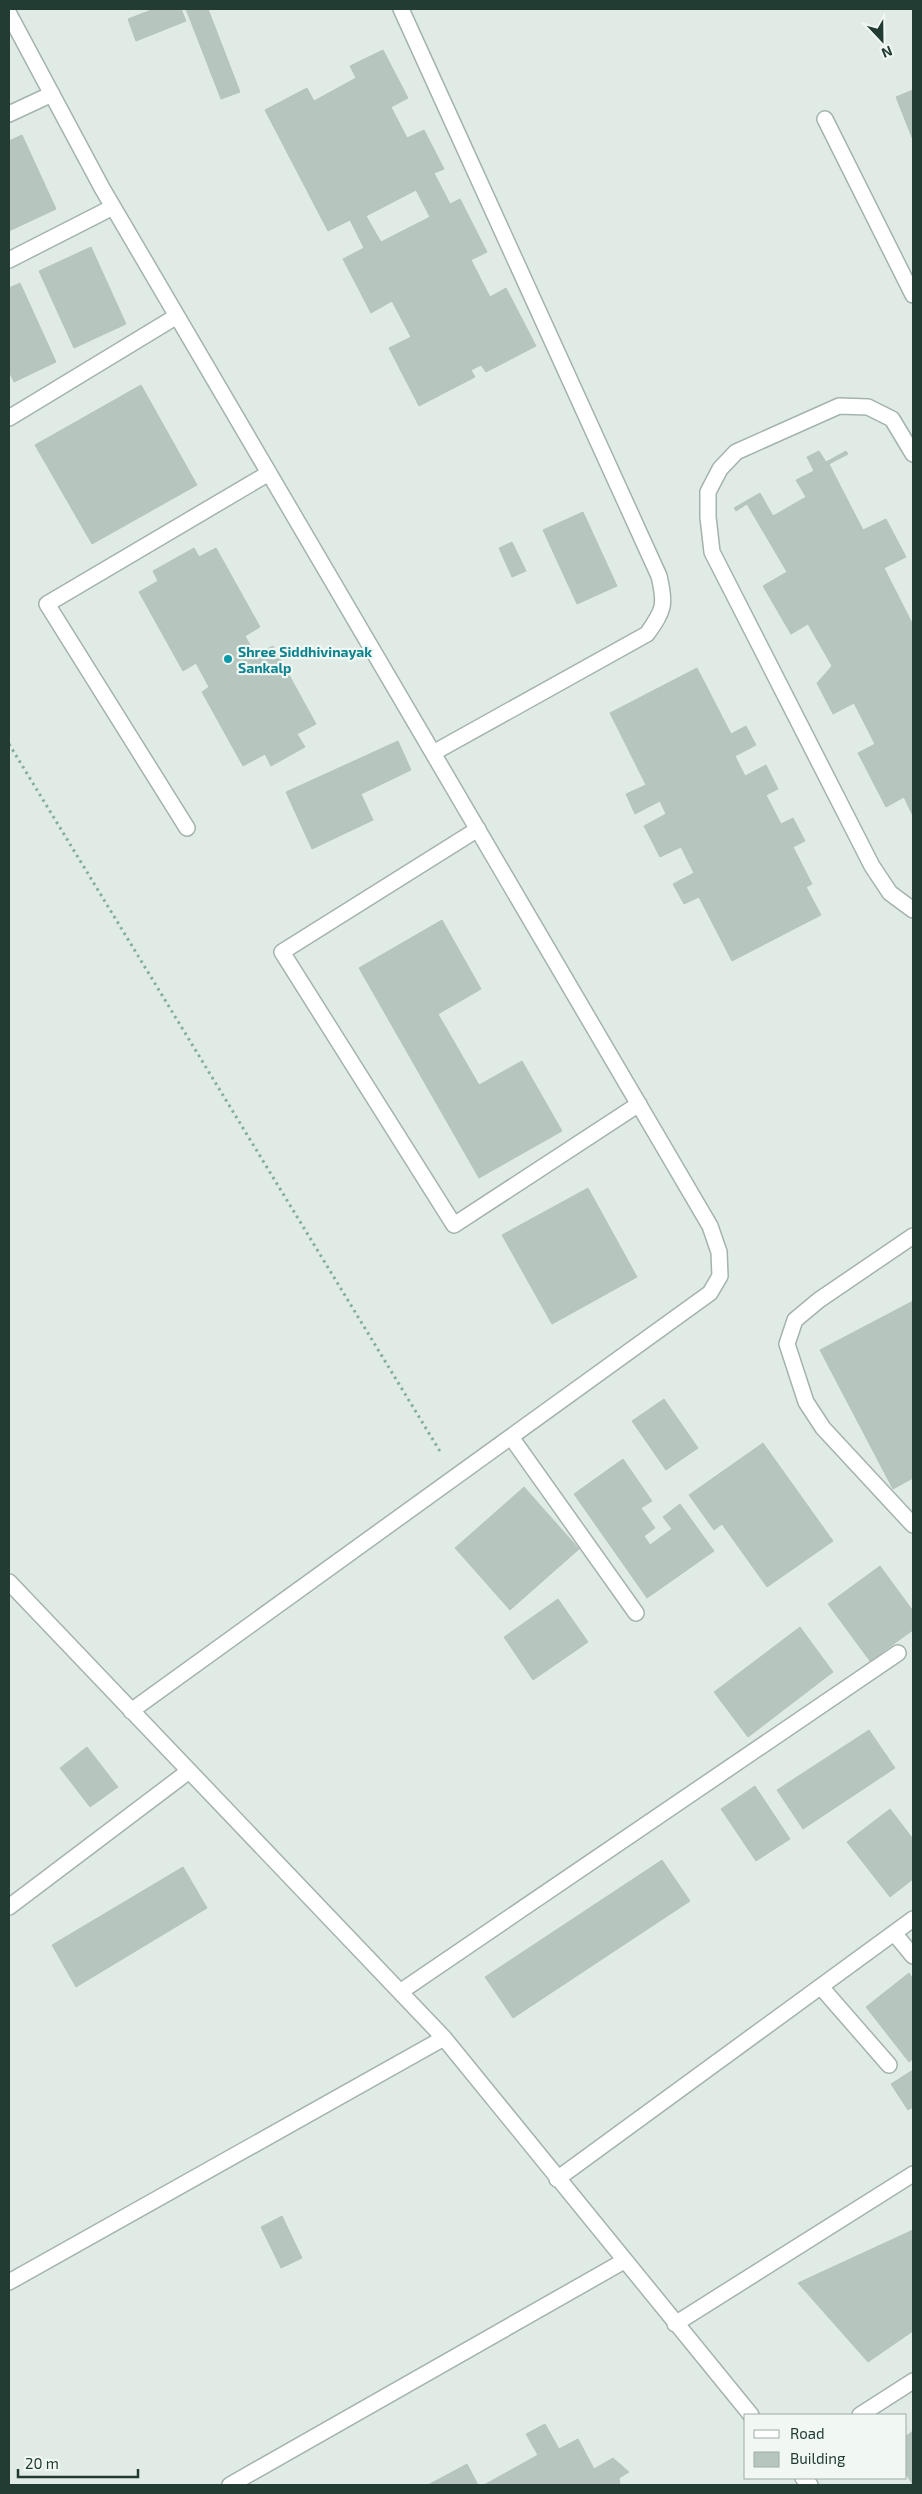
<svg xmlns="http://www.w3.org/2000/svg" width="922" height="2494" font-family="'Exo 2',sans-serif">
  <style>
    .building { fill: #b6c6bf; stroke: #b4c5bd; fill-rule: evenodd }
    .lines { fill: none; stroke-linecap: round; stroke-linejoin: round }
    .minor-casing { stroke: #a4b3ad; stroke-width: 18 }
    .path { stroke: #82ae9e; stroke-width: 3; stroke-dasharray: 2.5 4; stroke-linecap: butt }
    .minor { stroke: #fff; stroke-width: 15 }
    .culture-dot { fill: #0f9aa8; stroke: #f1f8f4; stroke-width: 2 }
    .labels { text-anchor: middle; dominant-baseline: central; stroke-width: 4.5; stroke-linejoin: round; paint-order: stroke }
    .culture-label { font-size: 14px; font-weight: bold; fill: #0d838f; stroke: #f1f8f4; text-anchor: start }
  </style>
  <rect width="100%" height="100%" fill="#e1ebe6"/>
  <!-- building -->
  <path class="building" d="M154,9H181L186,21L136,41L128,19Z
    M186,9H208L240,92L221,99Z
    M383,50L408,98L391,107L407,138L424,130L444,169L434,173L450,204L460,199L487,252L471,260L490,297L506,288L536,346L486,372L481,365L471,370L475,377L419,406L389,348L411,337L392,301L371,313L343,259L364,248L350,220L328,231L265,110L307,88L314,101L356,78L350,66ZM416,190L430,217L381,242L366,216Z
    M913,90V140L896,97Z
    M22,135L56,209L9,231V141Z
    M91,247L126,324L74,348L39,271Z
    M20,283L56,362L14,382L9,371V288Z
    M141,385L197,485L92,544L35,445Z
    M819,451L826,462L846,451L848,454L829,464L863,530L886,519L906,557L884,568L913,625V816L904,797L886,807L858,753L875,744L854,703L833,714L817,683L832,666L808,624L791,634L763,586L787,572L747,504L736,511L734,508L760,493L773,516L806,497L796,480L814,471L807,457Z
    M583,512L617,586L577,604L543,530Z
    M512,542L526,571L512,577L499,548Z
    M194,548L199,557L216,548L260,627L245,636L256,655L273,646L316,724L297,734L305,747L271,766L265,754L243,766L202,692L209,687L196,663L183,671L139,592L158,581L153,571Z
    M697,668L731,734L746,726L756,745L735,756L745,776L766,765L778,789L766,795L781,824L793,818L805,841L793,847L812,884L806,887L821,915L732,961L699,897L684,904L673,884L694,873L681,847L660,857L644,826L666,814L660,801L635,814L626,794L646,785L610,713Z
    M398,741L411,770L361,794L373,820L312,849L286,792Z
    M442,920L481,989L438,1014L479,1085L522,1061L562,1131L479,1178L359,968Z
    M588,1188L637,1277L552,1324L502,1235Z
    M913,1301V1478L893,1489L820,1350Z
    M664,1399L698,1448L666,1470L632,1421Z
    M763,1443L833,1541L767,1587L722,1524L714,1530L689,1495Z
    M623,1459L652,1501L641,1508L655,1528L644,1536L650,1545L672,1529L663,1517L680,1504L714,1551L647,1598L574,1494Z
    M524,1487L579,1549L510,1610L455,1548Z
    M880,1566L913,1611V1630L870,1661L828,1604Z
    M558,1599L588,1642L533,1680L504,1637Z
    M800,1627L833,1672L748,1737L714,1692Z
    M869,1730L895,1768L803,1829L777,1790Z
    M87,1747L118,1787L90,1807L60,1768Z
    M755,1786L790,1839L756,1861L721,1809Z
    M890,1809L913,1839V1879L890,1897L847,1842Z
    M662,1860L690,1901L513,2018L485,1977Z
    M183,1867L207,1908L76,1987L52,1945Z
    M909,1973L913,1979V2059L909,2062L866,2007Z
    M913,2070V2107L908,2110L891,2084Z
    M282,2216L302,2258L281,2268L261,2227Z
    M913,2230V2331L868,2362L798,2283Z
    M545,2424L559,2449L578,2439L594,2469L613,2458L629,2472L619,2478L620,2485H484L538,2455L526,2434Z
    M913,2431V2485L906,2474V2436Z
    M467,2464L478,2485H428Z"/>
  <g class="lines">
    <defs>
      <path id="minor" d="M401,9L659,576C666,605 664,610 647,634L433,753
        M9,14L102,188L710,1226L719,1252L720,1276L710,1293L131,1711
        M9,114L52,94
        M825,119L913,295
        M9,260L113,207
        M9,418L177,316
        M913,454L892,419L868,407L839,406L736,452L720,469L708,492V517L712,552L872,866L890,893L913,910
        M187,828L47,604L269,473
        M478,829L282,952L454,1225L639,1104
        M913,1236L819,1300L795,1320L787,1344L806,1402L823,1428L913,1525
        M511,1437L636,1613
        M9,1582L444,2038L751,2415
        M9,1907L189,1771
        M894,1933L913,1956
        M821,1987L889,2065
        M400,1992L898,1653
        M557,2179L913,1919
        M9,2282L444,2038
        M675,2324L913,2174
        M860,2415L913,2381
        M803,2478L810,2485
        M230,2485L624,2261"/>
    </defs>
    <!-- minor casing -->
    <use href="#minor" class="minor-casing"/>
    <!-- path -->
    <path class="path" d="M9,744L441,1453"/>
    <!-- minor -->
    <use href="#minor" class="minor"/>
  </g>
  <!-- markers -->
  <circle class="culture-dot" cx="228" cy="659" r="5"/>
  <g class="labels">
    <!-- culture labels -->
    <g class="culture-label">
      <text x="238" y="651">Shree Siddhivinayak<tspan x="238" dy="16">Sankalp</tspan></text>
    </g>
  </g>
  <!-- border -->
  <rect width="922" height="2494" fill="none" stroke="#223b33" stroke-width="20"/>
  <!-- legend -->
  <rect x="744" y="2414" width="162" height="65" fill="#f1f8f4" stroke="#9eaca7"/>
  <rect x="754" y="2430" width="25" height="8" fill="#ffffff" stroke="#9eaca7"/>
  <text x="790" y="2439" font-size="15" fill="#223b33">Road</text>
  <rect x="754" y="2452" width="25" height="15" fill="#b6c6bf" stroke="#9eaca7"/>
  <text x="790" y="2464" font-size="15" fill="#223b33">Building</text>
  <!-- north arrow -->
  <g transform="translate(882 40) rotate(158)" stroke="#f1f8f4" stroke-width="4" paint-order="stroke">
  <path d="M0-4L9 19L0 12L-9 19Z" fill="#223b33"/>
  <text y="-8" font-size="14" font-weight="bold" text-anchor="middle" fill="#223b33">N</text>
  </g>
  <!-- scale -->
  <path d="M18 2469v8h120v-8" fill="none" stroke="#223b33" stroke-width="2.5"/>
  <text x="25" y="2469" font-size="15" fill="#223b33" stroke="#f1f8f4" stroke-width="4" paint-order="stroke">20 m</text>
</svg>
